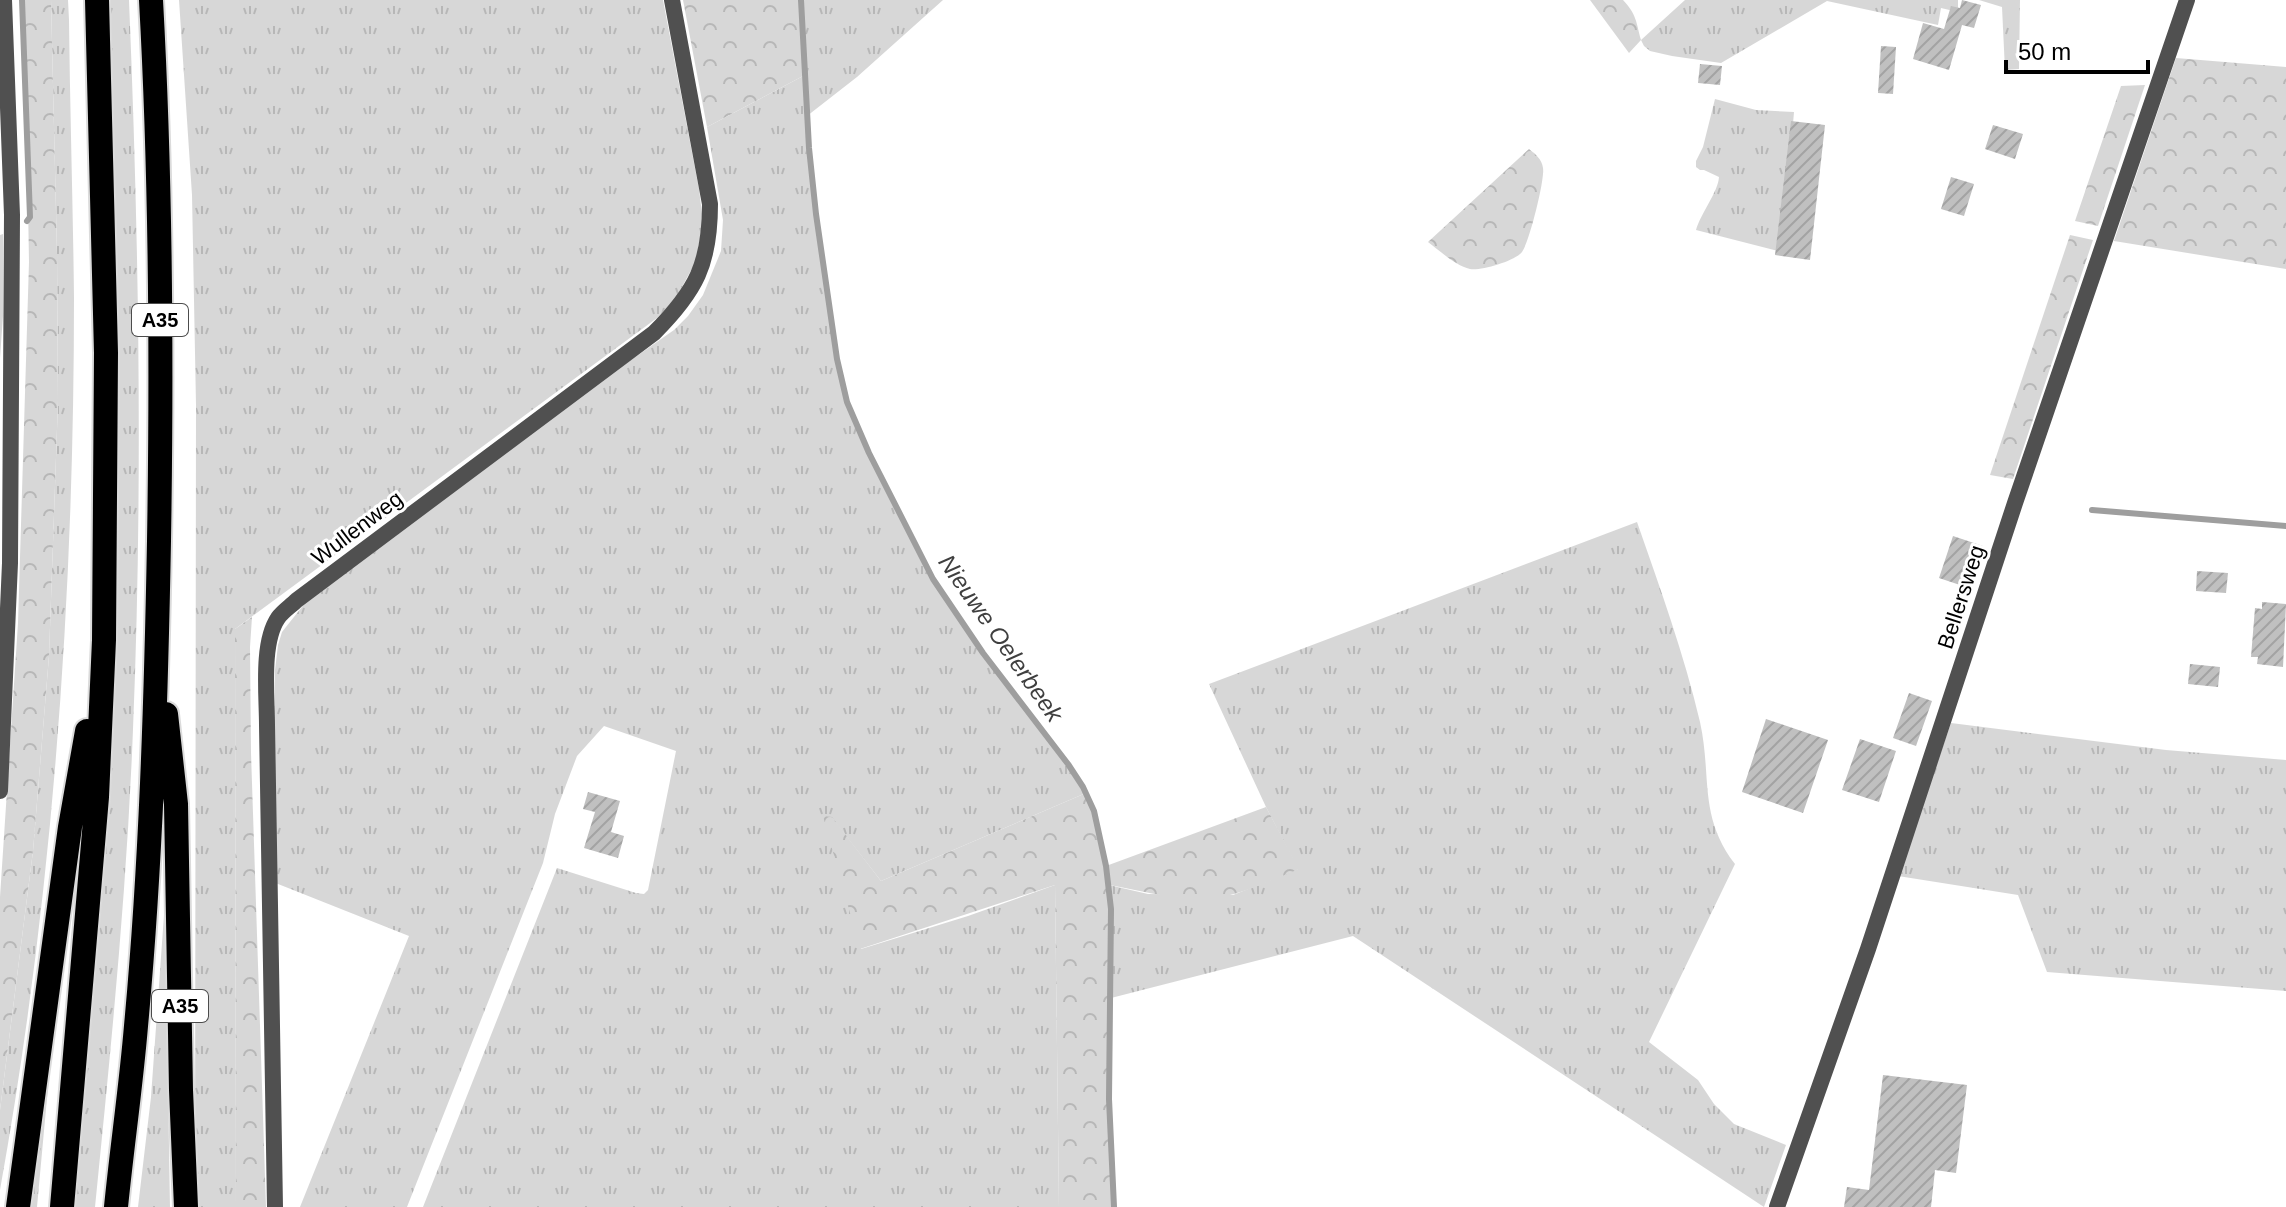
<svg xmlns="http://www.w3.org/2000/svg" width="2286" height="1207" font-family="Arial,sans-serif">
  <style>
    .grass { fill: url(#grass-tufts) }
    .forest { fill: url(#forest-crowns) }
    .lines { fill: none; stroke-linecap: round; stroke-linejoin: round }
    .stream { stroke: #9e9e9e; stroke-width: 6 }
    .building { fill: url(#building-hatch) }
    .motorway-casing { stroke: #dbdbdb; stroke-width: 28 }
    .minor { stroke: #505050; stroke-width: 16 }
    .motorway { stroke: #000; stroke-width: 24 }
    .labels { text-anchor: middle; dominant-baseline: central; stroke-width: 6; stroke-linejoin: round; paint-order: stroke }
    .shield { fill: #fff; stroke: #4c4c4c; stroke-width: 2 }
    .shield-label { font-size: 20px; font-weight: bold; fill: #000 }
    .street-label { font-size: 22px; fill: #000; stroke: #fff }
    .water-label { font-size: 24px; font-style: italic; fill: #3f3f3f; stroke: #fff }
  </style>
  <defs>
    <pattern id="grass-tufts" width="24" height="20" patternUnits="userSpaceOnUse" patternTransform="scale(2)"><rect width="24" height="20" fill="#d7d7d7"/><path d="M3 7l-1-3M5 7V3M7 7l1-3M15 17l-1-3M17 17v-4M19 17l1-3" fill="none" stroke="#b7b7b7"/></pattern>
    <pattern id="forest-crowns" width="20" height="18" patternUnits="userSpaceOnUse" patternTransform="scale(2)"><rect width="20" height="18" fill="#d7d7d7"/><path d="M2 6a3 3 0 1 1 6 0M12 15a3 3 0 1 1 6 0" fill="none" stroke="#b7b7b7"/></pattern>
    <pattern id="building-hatch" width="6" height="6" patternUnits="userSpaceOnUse" patternTransform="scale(2)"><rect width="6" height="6" fill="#c0c0c0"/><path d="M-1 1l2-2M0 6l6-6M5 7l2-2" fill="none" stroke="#a3a3a3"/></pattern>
  </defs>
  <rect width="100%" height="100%" fill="#fff"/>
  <!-- grass -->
  <path class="grass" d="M51,0H68L69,20C70,113 73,205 74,298C74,596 53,896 0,1190V1110L33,851L49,656L58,401L57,254Z
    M107,0H129C139,243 143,486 133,729C127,888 111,1048 95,1207H71L89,1002Z
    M179,0H663L699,189L703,222L696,261L676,298L657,318L235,629L236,1207H195L196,405L192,195Z
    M802,0H943L857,77L807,116L816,214L826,293L837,359L847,402L869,453L946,600L983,653L1068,764L1086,793L881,881L832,818L861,949L968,916L1055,885L1059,1207H423L557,868L636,893L644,894L648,890L676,751L604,726L577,756L555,814L543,863L407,1207H300L409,936L273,882L275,670L278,645L282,632L309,598L611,374L674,330L688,316L703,295L721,251L723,220L707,127L805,75Z
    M1685,0H1958V12L1941,8L1938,25L1827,1L1721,63L1672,56L1650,51L1644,46L1641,40Z
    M1979,0H2020L2019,69L2005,70L2002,7Z
    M1715,99L1756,110L1794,112L1782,252L1696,230C1701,213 1718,192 1719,177L1704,170H1700L1696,167V161L1703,147Z
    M3,234V316L0,358V235Z
    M1637,522C1660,588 1684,654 1700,722C1712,776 1698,816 1735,864L1649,1042L1698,1080L1714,1104L1734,1124L1786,1145L1764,1207L1353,936L1111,998V909L1109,885L1148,894L1233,895L1298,869L1266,807L1209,684Z
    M1951,723L2166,750L2286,760V991L2047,972L2018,895L1898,876Z
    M165,901L170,1207H138L151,1097Z
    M48,1087L37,1207H25Z"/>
  <!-- forest -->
  <path class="forest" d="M22,0H51L57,254L58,401L49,656L33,851L0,1110V897L18,623L29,262L26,86Z
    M683,0H801L805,75L707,127Z
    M1590,0H1623C1637,15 1636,22 1641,40L1629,53Z
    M2176,58L2286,67V269L2114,241Z
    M2145,85L2098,226L2075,221L2121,86Z
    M1529,149C1535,154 1542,159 1543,168C1545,180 1529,243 1522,252C1515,261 1481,271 1470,269C1456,266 1440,251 1428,242Z
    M2070,235L2093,240L2013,479L1990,475Z
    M252,617L250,647L251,753L266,1207H236L235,629Z
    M1086,793L1094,811L1106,866L1266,807L1299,869C1277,878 1256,888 1234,894C1191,906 1150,892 1109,885L1111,909L1109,1099L1114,1207H1059L1055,885L860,949L823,816L832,817L881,881Z"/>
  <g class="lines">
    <!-- stream -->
    <path class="stream" d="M22,0L30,217L27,221
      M801,0L809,148L816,214L837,359L847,402L869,453L933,579L983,653L1068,764L1083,787L1094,811L1106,866L1111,909L1109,1099L1114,1207
      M2092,510L2286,526"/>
  </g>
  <!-- building -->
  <path class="building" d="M1962,0L1981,5L1974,28L1962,25L1949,70L1913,59L1923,23L1944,29L1951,6L1960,8Z
    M1881,46L1896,47L1893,94L1878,93Z
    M1700,64L1722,66L1720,85L1698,83Z
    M1791,121L1825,125L1810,260L1775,255Z
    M1993,125L2023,134L2015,159L1985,149Z
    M1951,177L1974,184L1964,216L1941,209Z
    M1953,536L1983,546L1969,588L1939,578Z
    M2197,571L2228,573L2226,593L2196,591Z
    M2262,602L2286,604L2283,667L2257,664L2258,657H2251L2255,608L2262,609Z
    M2190,664L2220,667L2218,687L2188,684Z
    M1909,693L1932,701L1916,746L1893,738Z
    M1766,719L1828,740L1803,813L1742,792Z
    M1860,739L1896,751L1879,802L1842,790Z
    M588,792L620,801L611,832L624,836L618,858L584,848L595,812L583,809Z
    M1883,1075L1967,1085L1956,1173L1935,1170L1931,1207H1844L1847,1187L1869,1190Z"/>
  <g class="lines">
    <defs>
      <path id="motorway" d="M166,714L176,804L181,1090L186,1207
        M18,1207L70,827L87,731
        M62,1207L97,797L104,640L106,353L97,0
        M116,1207C122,1147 131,1086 136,1026C151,865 156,702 159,541C162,360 161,180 151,0"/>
    </defs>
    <!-- motorway casing -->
    <use href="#motorway" class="motorway-casing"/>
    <!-- minor -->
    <path class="minor" d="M0,791L10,563L12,215L4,0
      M275,1207L267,725C267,695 261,643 278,618C283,611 291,606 297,600L654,333C696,291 710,264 710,204L672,0
      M1777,1207L1868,949L2015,503L2187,0"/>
    <!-- motorway -->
    <use href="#motorway" class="motorway"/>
  </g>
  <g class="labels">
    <!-- shield labels -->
    <g class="shield">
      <rect x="132" y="304" width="56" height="32" rx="6"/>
      <rect x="152" y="990" width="56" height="32" rx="6"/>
    </g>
    <g class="shield-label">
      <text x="160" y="320">A35</text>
      <text x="180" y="1006">A35</text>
    </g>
    <!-- street labels -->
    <g class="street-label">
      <text transform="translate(357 528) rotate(-37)">Wullenweg</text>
      <text transform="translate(1961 597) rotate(-72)">Bellersweg</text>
    </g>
    <!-- water labels -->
    <g class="water-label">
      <text transform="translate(1001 638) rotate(55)">Nieuwe Oelerbeek</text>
    </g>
  </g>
  <!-- scale -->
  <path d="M2006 60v12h142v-12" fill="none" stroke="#000000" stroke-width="4"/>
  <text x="2018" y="60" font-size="24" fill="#000000" stroke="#ffffff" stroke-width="6" paint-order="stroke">50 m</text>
</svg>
